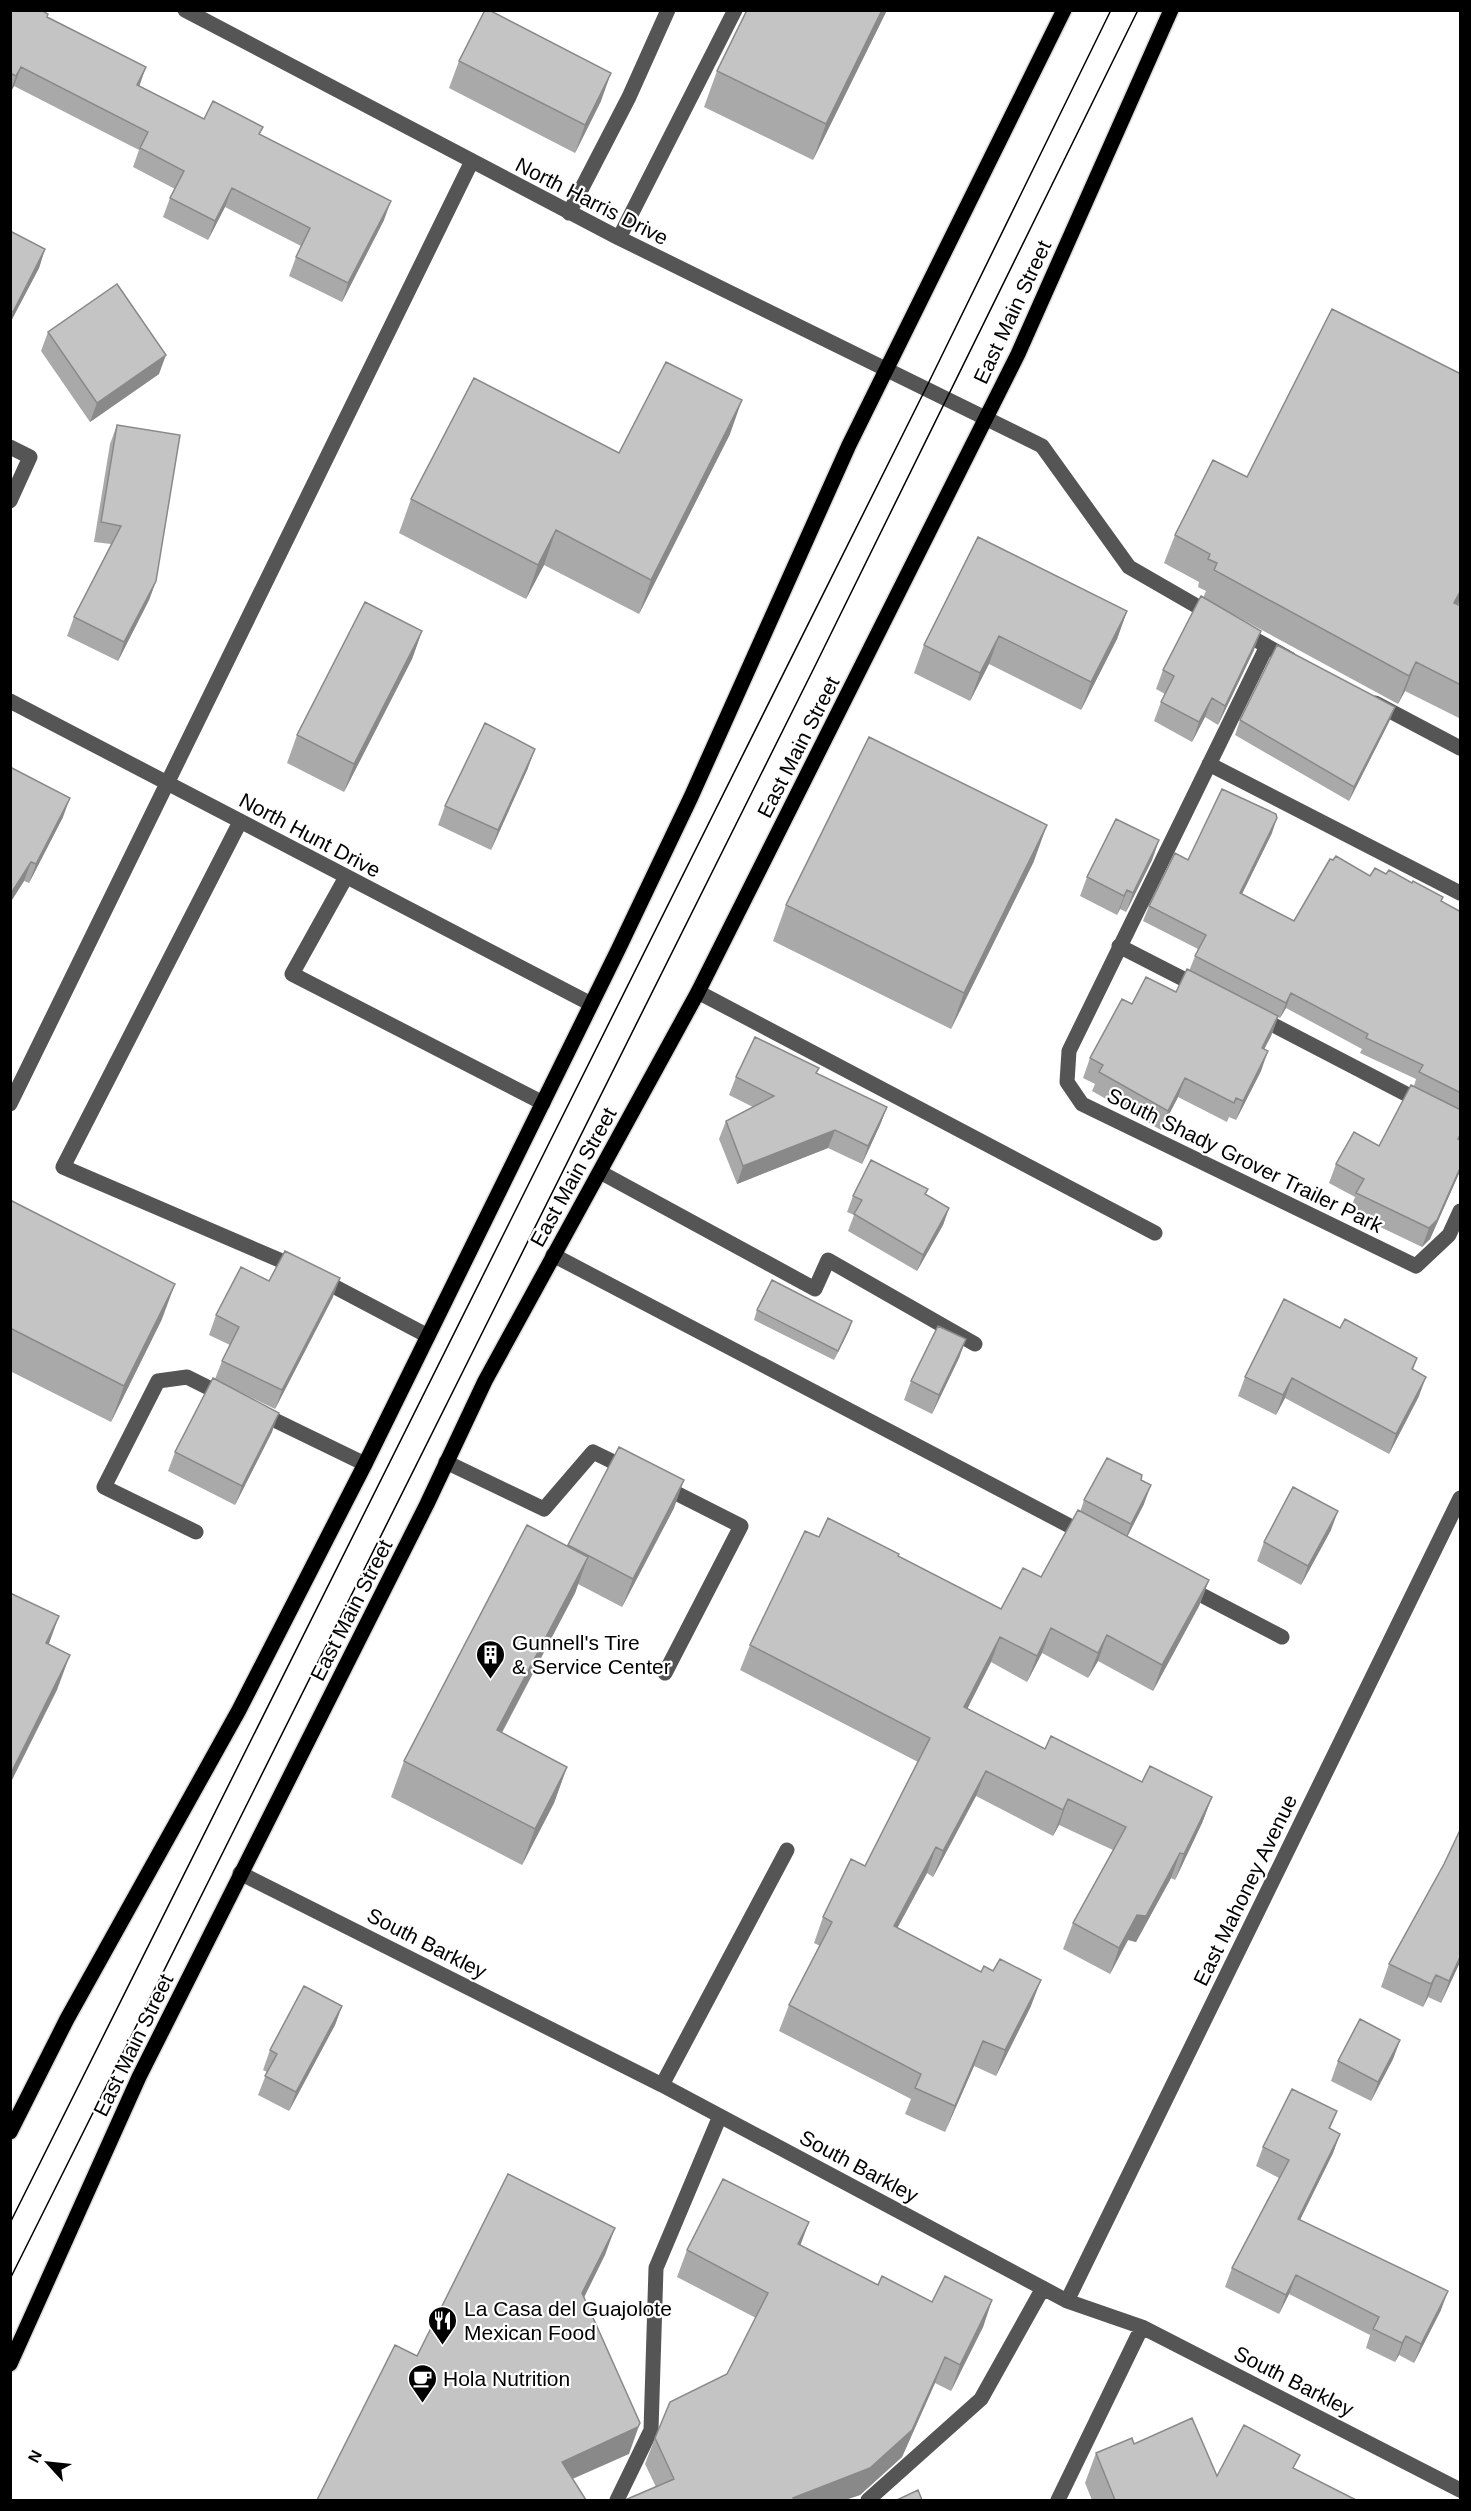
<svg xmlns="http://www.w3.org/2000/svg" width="1471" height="2511" font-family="Helvetica,sans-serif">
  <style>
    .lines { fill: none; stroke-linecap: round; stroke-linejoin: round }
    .major-casing { stroke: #dbdbdb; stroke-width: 18 }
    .minor { stroke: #555; stroke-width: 15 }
    .major { stroke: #000; stroke-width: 15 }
    .tram { stroke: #000; stroke-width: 1.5 }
    .wall { fill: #a9a9a9 }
    .shaded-wall { fill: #898989 }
    .building { fill: #c4c4c4; stroke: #898989; stroke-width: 1.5 }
    .labels { text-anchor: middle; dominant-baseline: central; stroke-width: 4.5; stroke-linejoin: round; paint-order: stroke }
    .street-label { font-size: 21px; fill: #000; stroke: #fff }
    .poi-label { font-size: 21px; fill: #000; stroke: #fff; text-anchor: start }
  </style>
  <rect width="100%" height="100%" fill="#fff"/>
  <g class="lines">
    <defs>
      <path id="major" d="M10,2132L67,2019L239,1710L365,1464L618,950L691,797L849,445L1064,10
        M10,2364L139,2077L427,1504L485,1381L698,992L1018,354L1171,10"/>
    </defs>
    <!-- major casing -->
    <use href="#major" class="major-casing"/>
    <!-- minor -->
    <path class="minor" d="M185,10L619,238L1042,446L1129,567L1214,616
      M569,213L629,97L668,10
      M619,238L735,10
      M10,447L30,457L10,501
      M1240,631L1290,659
      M1267,646L1069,1051L1067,1082L1082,1104L1416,1266L1449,1235L1460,1211
      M10,701L591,1004
      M1375,703L1460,748
      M1209,764L1460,893
      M240,822L63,1167L305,1271L428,1336
      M346,877L292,974L543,1103
      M1119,946L1199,987
      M698,992L1155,1233
      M1258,1017L1460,1122
      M10,1104L471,163
      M600,1172L815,1289L828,1260L975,1344
      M553,1255L1087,1535
      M260,1413L365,1464
      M446,1462L544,1509L593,1452L630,1470
      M662,1486L741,1526L665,1673
      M196,1532L104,1487L158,1381L187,1377L225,1396
      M1186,1587L1282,1637
      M240,1873L662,2085L1067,2301L1142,2327L1460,2490
      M662,2085L787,1850
      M1067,2301L1460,1498
      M617,2500L651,2430L656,2268L720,2116
      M868,2500L981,2399L1043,2288
      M1058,2500L1142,2327"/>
    <!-- major -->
    <use href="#major" class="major"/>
    <!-- tram -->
    <path class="tram" d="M10,2223L925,390L1111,10
      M10,2279L815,666L1138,10"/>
  </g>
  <!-- wall -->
  <path class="wall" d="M10,10L47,17L140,86L204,119L263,127L260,134L384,220L342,302L289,276L296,257L301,246L225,207L208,240L163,217L170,198L175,189L133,167L139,150L14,86L10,93Z
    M747,10H887L813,160L704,107L717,71Z
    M459,61L601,101L575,153L449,88Z
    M10,231L45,249L39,268L10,323Z
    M48,332L159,374L90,422L41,351Z
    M1461,374V599L1457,605L1461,606V719L1405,691L1398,704L1227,611L1254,650L1218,725L1205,717L1192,742L1154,721L1161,702L1165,694L1156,689L1163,670L1203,598L1206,591L1198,587L1199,582L1164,563L1175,535L1247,477Z
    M117,425L156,581L149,600L118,661L67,636L74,617L111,544L94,542L110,444Z
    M730,434L639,614L544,565L526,599L399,533L411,499L619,453Z
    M1127,611L1117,639L1081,710L989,664L970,701L914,673L924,645Z
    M422,631L412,659L344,792L287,763L297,735Z
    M1395,707L1389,722L1349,801L1235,735L1240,720Z
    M10,767L63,817L29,883L24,881L10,903Z
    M528,768L491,850L438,825L445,806Z
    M1272,833L1242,894L1294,921L1370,876L1386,874L1461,912V1138L1460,1140H1461V1169L1430,1239L1422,1247L1349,1212L1355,1197L1329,1183L1336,1164L1379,1146L1414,1086L1416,1079L1360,1053L1362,1049L1286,1008L1280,1018L1278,1017L1271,1036L1264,1049L1261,1071L1236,1120L1229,1117L1227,1122L1178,1097L1161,1130L1092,1091L1095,1084L1083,1078L1090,1058L1132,1004L1176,992L1189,971L1198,949L1143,921L1149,906L1188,860Z
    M1159,840L1152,860L1126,912L1120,909L1117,915L1080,896L1087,877Z
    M1034,861L951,1029L773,941L786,905Z
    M817,1074L887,1107L880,1125L862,1164L828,1148L737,1184L719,1139L726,1121L753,1107L729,1095L736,1077Z
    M928,1189L925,1195L949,1208L943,1225L917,1271L848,1231L854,1215L847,1212L853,1196Z
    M10,1200L162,1319L111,1422L10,1371Z
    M269,1281L333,1297L275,1409L238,1391L272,1432L235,1505L168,1471L175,1452L215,1379L222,1361L230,1345L209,1335L216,1315Z
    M757,1310L852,1321L849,1330L834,1360L754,1320Z
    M1340,1328L1417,1358L1413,1370L1419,1396L1389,1454L1285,1398L1276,1415L1238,1396L1245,1377Z
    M966,1339L959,1358L932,1414L904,1400L911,1381Z
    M619,1447L674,1508L622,1607L578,1584L575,1593L502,1733L567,1767L554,1803L522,1865L391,1797L404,1761L567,1546Z
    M1141,1480L1144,1504L1127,1537L1209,1580L1199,1606L1153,1691L1098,1661L1088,1678L1042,1653L1027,1682L991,1662L967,1709L1045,1749L1142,1782L1212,1797L1202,1823L1175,1880L1171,1878L1136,1942L1128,1940L1110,1974L1063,1949L1073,1923L1113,1850L1059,1825L1053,1836L976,1796L933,1877L927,1873L897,1928L1031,2006L996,2076L974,2066L945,2132L905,2114L911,2099L779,2031L789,2005L820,1946L814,1943L823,1917L865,1866L918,1762L740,1670L750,1645L819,1537L898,1556L1001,1609L1041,1577L1080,1512L1084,1500Z
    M1331,1530L1301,1585L1257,1561L1264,1542Z
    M1461,1828V1960L1441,2003L1428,1997L1423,2007L1381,1987L1389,1964L1444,1864Z
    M342,2006L335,2025L289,2111L258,2095L267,2072L263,2070L270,2050Z
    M1400,2040L1393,2059L1371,2101L1331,2081L1338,2061Z
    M1337,2111L1330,2129L1340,2134L1333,2153L1300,2220L1441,2310L1414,2363L1399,2355L1395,2362L1366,2348L1370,2335L1289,2294L1279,2314L1225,2287L1232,2268L1279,2178L1256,2166L1263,2147Z
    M801,2246L878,2285L932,2302L992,2300L983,2327L951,2391L935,2383L902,2457L860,2495L845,2500H625L656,2487L645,2464L655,2438L727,2374L756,2318L677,2277L687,2250Z
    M1134,2444L1217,2476L1295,2469L1356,2500H1092L1085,2483L1096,2453Z"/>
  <!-- shaded-wall -->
  <path class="shaded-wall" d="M882,10H887L813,160L826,124Z
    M21,67L14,86L10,93L16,76Z
    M146,67L139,87L137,85Z
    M611,73L601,101L575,153L585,125Z
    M232,188L225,207L208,240L215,221Z
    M391,201L384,220L342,302L348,283Z
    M45,249L39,268L10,323V320L13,312Z
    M166,355L159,374L90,422L97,403Z
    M742,400L730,434L639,614L651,580Z
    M556,530L544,565L526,599L538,565Z
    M156,581L149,600L118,661L124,642Z
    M1461,590V599L1444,632L1454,603Z
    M1127,611L1117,639L1081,710L1091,682Z
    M422,631L412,659L344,792L354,764Z
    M1261,631L1254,650L1218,725L1225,706Z
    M999,636L989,664L970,701L980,673Z
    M1416,662L1405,691L1398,704L1409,676Z
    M1212,698L1205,717L1192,742L1199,722Z
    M1395,707L1389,722L1349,801L1354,787Z
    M535,749L528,768L491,850L498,830Z
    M70,798L63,817L29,883L36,864Z
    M1277,818L1272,833L1235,908L1240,893Z
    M1047,825L1034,861L951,1029L964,993Z
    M1159,840L1152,860L1126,912L1133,893Z
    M31,862L24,881L10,903V895Z
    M1127,890L1120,909L1117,915L1124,896Z
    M1291,993L1286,1008L1280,1018L1286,1003Z
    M1278,1016L1271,1036L1255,1067L1262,1048Z
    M1268,1051L1261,1071L1236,1120L1243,1101Z
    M1185,1078L1178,1097L1161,1130L1168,1111Z
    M887,1107L880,1125L862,1164L868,1146Z
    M835,1130L828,1148L737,1184L743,1166Z
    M1461,1166V1169L1430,1239L1422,1247L1429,1228Z
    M949,1208L943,1225L917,1271L923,1255Z
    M340,1278L333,1297L275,1409L282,1390Z
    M175,1284L162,1319L111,1422L124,1386Z
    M852,1321L849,1330L834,1360L838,1351Z
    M966,1339L959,1358L932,1414L939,1395Z
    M1426,1377L1419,1396L1389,1454L1396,1434Z
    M1292,1378L1285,1398L1276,1415L1283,1395Z
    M279,1413L272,1432L235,1505L242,1486Z
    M684,1480L674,1508L622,1607L633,1579Z
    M1151,1485L1144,1504L1124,1543L1131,1524Z
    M1338,1511L1331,1530L1301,1585L1308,1566Z
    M588,1557L575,1593L484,1766L497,1730Z
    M1209,1580L1199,1606L1153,1691L1162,1665Z
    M59,1616L46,1652V1643Z
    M1051,1628L1042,1653L1027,1682L1037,1656Z
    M1107,1635L1098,1661L1088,1678L1098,1653Z
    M1000,1637L991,1662L955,1733L964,1707Z
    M70,1655L57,1690L10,1784V1775Z
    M567,1767L554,1803L522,1865L535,1829Z
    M986,1771L976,1796L933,1877L943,1851Z
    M1212,1797L1202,1823L1175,1880L1184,1854Z
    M1068,1799L1059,1825L1053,1836L1063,1810Z
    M936,1847L927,1873L885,1951L894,1926Z
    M1180,1853L1171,1878L1136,1942L1128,1940L1110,1974L1119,1948L1137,1915Z
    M1461,1955V1960L1441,2003L1449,1981Z
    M1436,1975L1428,1997L1423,2007L1431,1984Z
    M1041,1980L1031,2006L996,2076L1005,2050Z
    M342,2006L335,2025L289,2111L296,2092Z
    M1400,2040L1393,2059L1371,2101L1378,2082Z
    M983,2041L974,2066L945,2132L955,2106Z
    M1340,2134L1333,2153L1291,2238L1298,2219Z
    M809,2222L799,2249L798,2244Z
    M615,2228L605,2255L573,2320L582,2293Z
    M1296,2275L1289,2294L1279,2314L1286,2295Z
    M1448,2291L1441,2310L1414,2363L1421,2344Z
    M992,2300L983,2327L951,2391L960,2365Z
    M1406,2336L1399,2355L1395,2362L1402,2343Z
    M945,2357L935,2383L902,2457L860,2495L845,2500H792L793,2498Z
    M640,2423L629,2454L552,2488L562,2462Z"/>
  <!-- building -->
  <path class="building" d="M10,10H41L48,14L47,17L146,67L137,85L204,119L213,101L263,127L259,134L391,201L348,283L296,257L310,228L232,188L215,221L170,198L184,171L140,148L148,132L21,67L16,76L10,73Z
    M485,10H489L611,73L585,125L459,61Z
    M747,10H882L826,124L717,71Z
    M10,231L45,249L13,312L10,310Z
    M117,284L166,355L97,403L48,332Z
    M1332,309L1461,374V590L1454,603L1461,606V685L1416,662L1409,676L1214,570L1217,563L1208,559L1210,554L1175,535L1213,460L1247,477Z
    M666,362L742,400L651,580L556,530L538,565L411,499L474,378L619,453Z
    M117,425L180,435L156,581L124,642L74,617L121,526L101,522Z
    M978,537L1127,611L1091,682L999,636L980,673L924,645Z
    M1201,596L1261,631L1225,706L1212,698L1199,722L1161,702L1174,676L1163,670Z
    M365,602L422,631L354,764L297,735Z
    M1277,645L1395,707L1354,787L1240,720Z
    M485,723L535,749L498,830L445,806Z
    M869,737L1047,825L964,993L786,905Z
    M10,767L70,798L36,864L31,862L10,895Z
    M1222,789L1276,814L1277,818L1240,893L1294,921L1330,859L1333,860L1336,856L1370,876L1375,868L1386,874L1389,870L1412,883L1413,881L1443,897L1441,901L1461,912V1093L1419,1072L1423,1065L1366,1038L1368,1034L1291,993L1286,1003L1195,956L1206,935L1149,906L1175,853L1188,860Z
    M1116,819L1159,840L1133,893L1127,890L1124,896L1087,877Z
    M1187,969L1278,1016L1262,1048L1268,1051L1243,1101L1236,1098L1234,1103L1185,1078L1168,1111L1099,1072L1103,1065L1090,1058L1122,999L1132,1004L1146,977L1176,992Z
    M755,1037L819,1068L816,1073L887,1107L868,1146L835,1130L743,1166L726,1121L774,1096L736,1077Z
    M1411,1085L1461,1110V1133L1458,1139L1461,1140V1166L1437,1220L1429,1228L1356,1193L1364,1179L1336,1164L1354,1132L1379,1146Z
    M871,1160L928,1189L925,1194L949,1208L923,1255L854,1214L862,1200L853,1196Z
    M10,1200L175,1284L124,1386L10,1328Z
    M285,1251L340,1278L282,1390L222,1361L239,1327L216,1315L241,1267L269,1281Z
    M772,1280L852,1321L838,1351L757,1310Z
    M1284,1299L1340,1328L1345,1319L1417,1358L1412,1369L1426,1377L1396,1434L1292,1378L1283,1395L1245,1377Z
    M938,1326L966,1339L939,1395L911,1381Z
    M213,1378L279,1413L242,1486L175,1452Z
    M619,1447L684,1480L633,1579L568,1545Z
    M1107,1458L1142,1475L1141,1480L1151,1485L1131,1524L1084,1500Z
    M1293,1487L1338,1511L1308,1566L1264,1542Z
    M1078,1510L1209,1580L1162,1665L1107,1635L1098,1653L1051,1628L1037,1656L1000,1637L964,1707L1045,1749L1051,1736L1142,1782L1150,1766L1212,1797L1184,1854L1180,1853L1146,1916L1137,1915L1119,1948L1073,1923L1126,1827L1068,1799L1063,1810L986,1771L943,1851L936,1847L894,1926L981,1972L984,1966L993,1971L1000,1959L1041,1980L1005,2050L983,2041L955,2106L915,2088L921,2074L789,2005L832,1922L823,1917L851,1859L865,1866L930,1738L750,1645L805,1531L819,1537L828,1518L899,1554L898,1556L1001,1609L1023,1568L1041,1577Z
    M527,1525L588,1557L497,1730L567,1767L535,1829L404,1761Z
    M10,1593L59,1616L46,1643L70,1655L10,1775Z
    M1461,1828V1955L1449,1981L1436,1975L1431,1984L1389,1964L1444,1864Z
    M304,1986L342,2006L296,2092L265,2076L277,2054L270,2050Z
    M1360,2019L1400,2040L1378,2082L1338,2061Z
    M1292,2089L1337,2111L1329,2128L1340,2134L1298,2219L1448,2291L1421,2344L1406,2336L1402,2343L1373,2329L1379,2317L1296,2275L1286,2295L1232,2268L1289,2160L1263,2147Z
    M508,2174L615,2228L582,2293L640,2423L638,2427L562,2462L586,2500H317L395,2345L417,2356Z
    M723,2179L809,2222L798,2244L878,2285L882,2276L932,2302L945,2276L992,2300L960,2365L945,2357L912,2430L870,2468L793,2498L794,2500H625L674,2479L655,2438L670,2402L727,2374L768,2293L687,2250Z
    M1192,2418L1217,2476L1244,2425L1300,2455L1293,2468L1356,2500H1115L1096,2453L1132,2438L1134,2444Z
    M918,2490L922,2500H897Z"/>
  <!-- icons -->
  <defs>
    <symbol id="building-pin" viewBox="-11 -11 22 30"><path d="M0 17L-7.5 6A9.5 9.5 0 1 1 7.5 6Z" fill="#000" stroke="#fff"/><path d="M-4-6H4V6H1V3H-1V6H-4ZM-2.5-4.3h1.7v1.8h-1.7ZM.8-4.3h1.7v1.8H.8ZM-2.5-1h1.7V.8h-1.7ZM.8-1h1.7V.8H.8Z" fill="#fff"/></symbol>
    <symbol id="restaurant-pin" viewBox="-11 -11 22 30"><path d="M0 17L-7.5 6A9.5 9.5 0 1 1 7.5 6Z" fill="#000" stroke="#fff"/><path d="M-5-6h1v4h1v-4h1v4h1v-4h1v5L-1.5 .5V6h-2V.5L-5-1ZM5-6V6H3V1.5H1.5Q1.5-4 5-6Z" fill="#fff"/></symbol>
    <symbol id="cafe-pin" viewBox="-11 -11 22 30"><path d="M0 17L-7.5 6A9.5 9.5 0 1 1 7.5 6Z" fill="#000" stroke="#fff"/><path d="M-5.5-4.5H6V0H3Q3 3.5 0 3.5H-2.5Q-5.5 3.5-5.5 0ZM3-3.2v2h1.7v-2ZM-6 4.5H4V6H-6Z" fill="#fff"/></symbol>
  </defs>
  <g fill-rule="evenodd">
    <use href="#building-pin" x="474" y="1638" width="33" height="45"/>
    <use href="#restaurant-pin" x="426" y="2304" width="33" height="45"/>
    <use href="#cafe-pin" x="406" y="2362" width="33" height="45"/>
  </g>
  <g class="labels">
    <!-- street labels -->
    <g class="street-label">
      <text transform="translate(592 201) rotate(27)">North Harris Drive</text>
      <text transform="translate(1012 312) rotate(-65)">East Main Street</text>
      <text transform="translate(798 747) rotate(-63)">East Main Street</text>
      <text transform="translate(310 835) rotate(28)">North Hunt Drive</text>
      <text transform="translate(1245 1160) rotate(26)">South Shady Grover Trailer Park</text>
      <text transform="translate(573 1177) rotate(-61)">East Main Street</text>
      <text transform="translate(351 1610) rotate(-63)">East Main Street</text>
      <text transform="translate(1245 1890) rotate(-64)">East Mahoney Avenue</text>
      <text transform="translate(427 1943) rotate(27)">South Barkley</text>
      <text transform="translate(133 2045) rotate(-64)">East Main Street</text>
      <text transform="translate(859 2166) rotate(28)">South Barkley</text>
      <text transform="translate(1294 2381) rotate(27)">South Barkley</text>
    </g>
    <!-- poi labels -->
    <g class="poi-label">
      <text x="512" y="1642">Gunnell's Tire<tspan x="512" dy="24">&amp; Service Center</tspan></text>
      <text x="464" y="2308">La Casa del Guajolote<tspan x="464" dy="24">Mexican Food</tspan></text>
      <text x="443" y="2378">Hola Nutrition</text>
    </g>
  </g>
  <!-- border -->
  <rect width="1471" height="2511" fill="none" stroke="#000000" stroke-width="24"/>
  <!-- north arrow -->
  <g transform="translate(48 2463) rotate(297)" stroke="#ffffff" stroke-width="4.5" paint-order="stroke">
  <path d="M0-4.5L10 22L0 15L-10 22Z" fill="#000000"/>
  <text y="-9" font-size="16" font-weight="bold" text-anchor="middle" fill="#000000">N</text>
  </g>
</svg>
